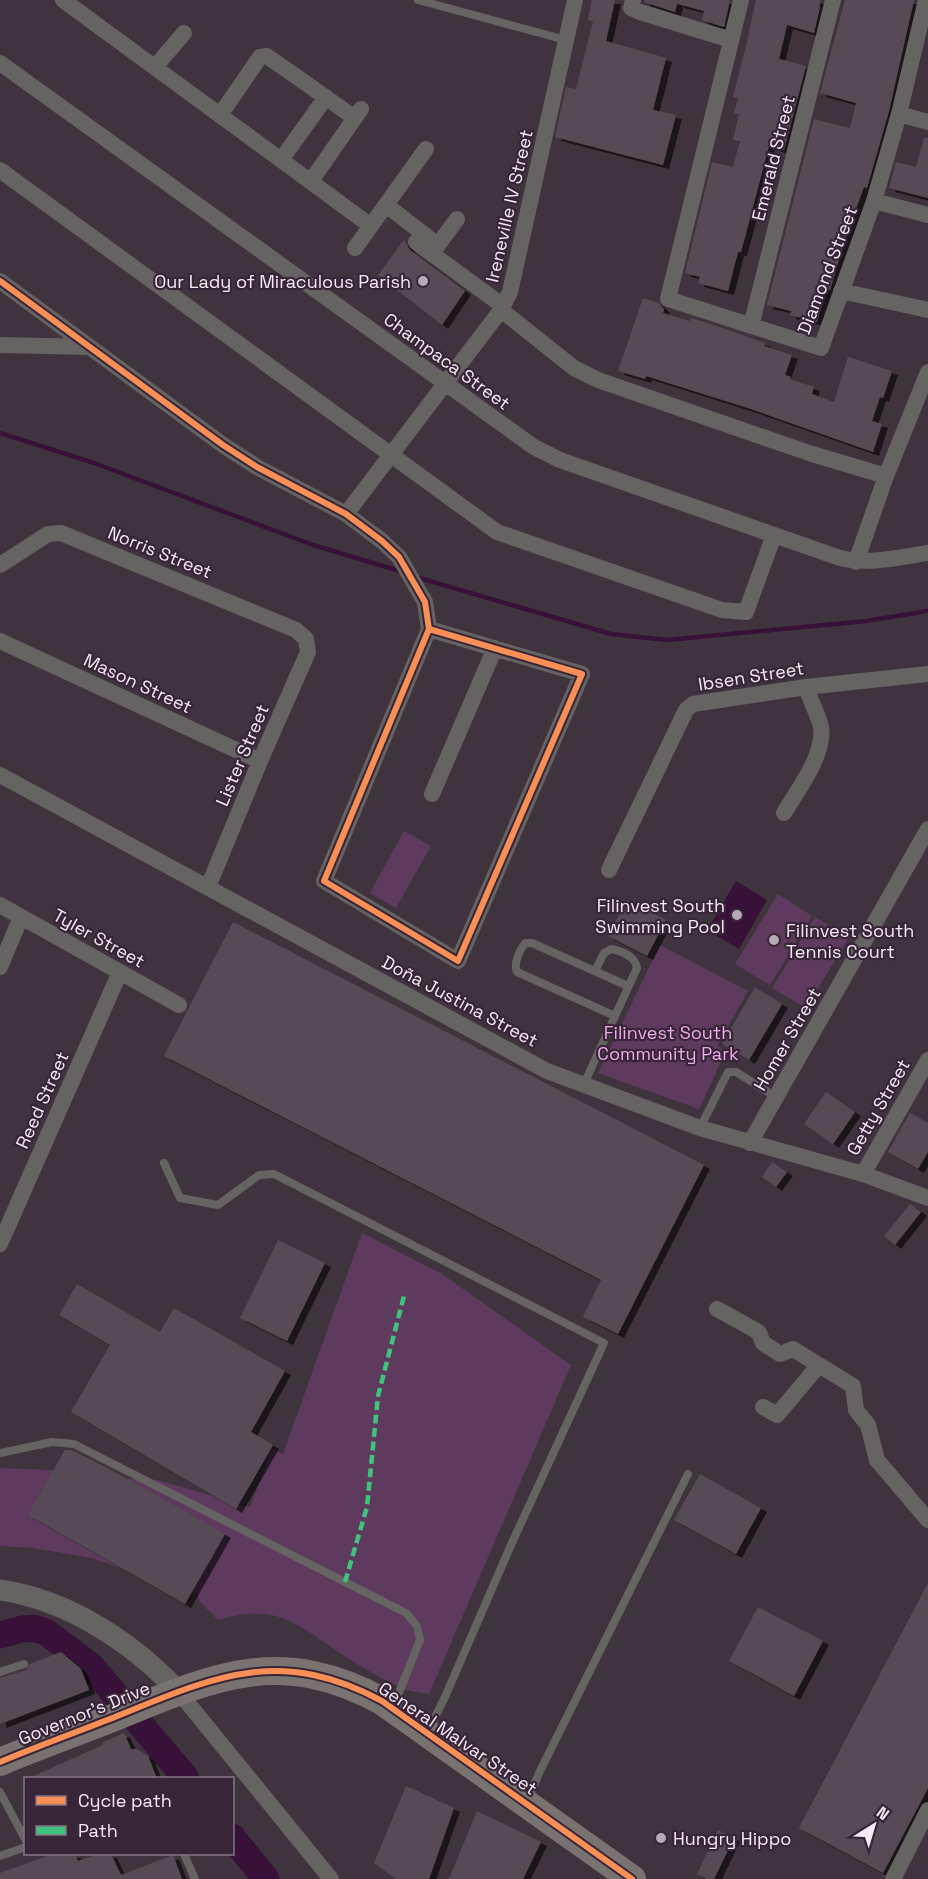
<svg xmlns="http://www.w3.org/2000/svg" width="928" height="1879" font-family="'Space Grotesk',sans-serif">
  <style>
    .green { fill: #5f3a5f }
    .water { fill: #371137 }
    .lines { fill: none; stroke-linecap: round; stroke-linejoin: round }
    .stream { stroke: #371137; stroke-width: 4.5 }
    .river { stroke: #371137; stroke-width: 27 }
    .building { fill: #564c55; filter: url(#shadow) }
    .service { stroke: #666462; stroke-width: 8 }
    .minor { stroke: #666462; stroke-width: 16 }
    .tertiary { stroke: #666462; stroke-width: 21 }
    .trunk { stroke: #787270; stroke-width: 28 }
    .quiet { stroke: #40c37c; stroke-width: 4.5; stroke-dasharray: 9 4.5; stroke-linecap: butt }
    .cycleway-casing { stroke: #382538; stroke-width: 10 }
    .cycleway { stroke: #f78f57; stroke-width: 6 }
    .poi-dot { fill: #b7aab6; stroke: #382538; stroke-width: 2 }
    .labels { text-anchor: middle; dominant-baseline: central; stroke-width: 4.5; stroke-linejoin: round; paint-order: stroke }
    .street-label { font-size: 18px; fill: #f7eaf6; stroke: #382538 }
    .poi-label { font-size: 18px; fill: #f7eaf6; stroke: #382538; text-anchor: end }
    .park-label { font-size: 18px; fill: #efabee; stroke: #382538 }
  </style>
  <defs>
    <filter id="shadow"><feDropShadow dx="6" dy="4" stdDeviation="0" flood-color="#0009"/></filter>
  </defs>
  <rect width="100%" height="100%" fill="#3f343e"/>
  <!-- green -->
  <path class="green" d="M404,831L431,846L396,908L370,893Z
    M778,894L812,916L770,985L735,964Z
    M815,917L849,937L806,1008L772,988Z
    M660,945L748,991L717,1046L726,1051L699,1109L598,1073Z
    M362,1233L442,1274L571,1365L429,1694C420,1692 410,1692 402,1688C381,1679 353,1662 334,1649C291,1619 272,1604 218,1620L199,1601L197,1595L92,1558L34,1548L0,1546V1468L76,1471L111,1478L157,1480L250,1507L272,1449L283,1454Z"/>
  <!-- water -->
  <path class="water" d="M736,881L767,900L739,949L707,930Z"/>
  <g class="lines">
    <!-- stream -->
    <path class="stream" d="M0,433L94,463L313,545L403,572
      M416,577L611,634L667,640L866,621L928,611"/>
    <!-- river -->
    <path class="river" d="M0,1635L22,1629L33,1628L46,1632L66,1647L91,1666L186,1778
      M232,1837L266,1879"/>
  </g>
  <!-- building -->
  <path class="building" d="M592,0H615L606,41L666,58L653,110L676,115L663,165L555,137L566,87L576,89L593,21L588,20Z
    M645,0H678L675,12L644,2Z
    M678,0H730L724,27L702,20L704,11L678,4Z
    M756,0H821L819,7H820L814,33L787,25L779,59L806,66L784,150L769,146L741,252H738L728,291L698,283L700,277L685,273L712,162L733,167L740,141L733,140L739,114L734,113L738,98L733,97L746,46Z
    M845,0H914L889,111L867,188L864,187L848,230L830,290L826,289L817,322L790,315L791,311L767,305L814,119L850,128L856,103L820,93Z
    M924,138H928V198L889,188L896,162L916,167Z
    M404,240L410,250L465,291L442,325L378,275Z
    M643,298L658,303L664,309L663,313L690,321L691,318L714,325L765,343L764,346L792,355L785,375L791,377L790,379L814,387L812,394L834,402L848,357L892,371L883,398L880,397L872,421L882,424L873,452L751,409L646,376L645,379L618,371Z
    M627,900L666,920L647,956L608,936Z
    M233,922L704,1165L618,1334L583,1317L601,1280L164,1056Z
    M755,987L782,1004L749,1060L722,1044Z
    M826,1092L855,1112L833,1144L804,1124Z
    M910,1113L928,1123V1152L918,1169L888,1152Z
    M772,1162L787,1172L776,1187L762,1177Z
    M910,1204L921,1212L895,1245L884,1236Z
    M278,1240L325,1263L287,1341L240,1318Z
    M77,1284L160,1332L174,1308L285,1371L251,1432L273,1445L236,1509L71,1412L110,1345L59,1315Z
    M65,1450H72L111,1470L225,1534L185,1604L28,1515Z
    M700,1474L761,1508L736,1554L674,1520Z
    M928,1583V1788L883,1873L799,1828Z
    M758,1607L823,1641L794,1696L729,1661Z
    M61,1652L81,1669L89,1690L0,1724V1678L26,1670L30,1664Z
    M124,1733L131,1749H137L148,1756L157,1779H27L103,1745L102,1743Z
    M406,1786L454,1808L429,1879H396L374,1863Z
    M477,1811L541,1842L523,1879H449Z
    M718,1830L734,1838L714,1879H707L697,1874Z
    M53,1854H75L78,1861L97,1854H111L121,1875L173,1855L182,1879H0V1873Z"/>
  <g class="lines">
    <!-- service -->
    <path class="service" d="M418,0L566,40
      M615,1016L517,972C513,963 520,950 525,943H532L628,986
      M584,1084L637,968C635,956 621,951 611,949L604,953L595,971
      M700,1128L728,1072H736L776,1097
      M164,1163L180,1198L218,1205L259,1175L274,1174L604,1343L511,1545L445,1697L429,1729
      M0,1453L52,1442L74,1444L406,1613L417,1626L420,1640L394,1705
      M0,1672L24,1664
      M0,1792L26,1841
      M528,1800L539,1773L688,1474
      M184,1854L195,1879
      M0,1856L26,1847"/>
    <!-- minor -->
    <path class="minor" d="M63,0L371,226
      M633,0L631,8L640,12L731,40
      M741,0L668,299L821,348L874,201L899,114L926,0
      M0,63L534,447L560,460L840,558C869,565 899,557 928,553
      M155,67L184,33
      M899,114L928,122
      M220,115L260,57L267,56L355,118
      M281,160L326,97
      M0,170L497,532L722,610L746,612L774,535
      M311,181L361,109
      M874,201L928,215
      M386,205L438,245L457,219
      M416,242L503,306
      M355,248L426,149
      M0,281L223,445L257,467L346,514L382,541L399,557L425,602L429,629L324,881L458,961L582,674L429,629
      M841,291L928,310
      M501,310L574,368L598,380L809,453L886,476
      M751,326L833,0
      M0,345L90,347
      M346,514L501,310L510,292L575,0
      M856,562L886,476L928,372
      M0,565L48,534L61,533L296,630L306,639L308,652L260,761L208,887
      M0,641L260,761
      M0,775L547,1071L700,1128L863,1174L928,1198
      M432,794L495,648
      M784,813C797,791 825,755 821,727C818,714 810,700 806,687
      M609,870L686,710L693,704L806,687L928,674
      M0,905L179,1005
      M0,967L21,917
      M750,1143L928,829
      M863,1174L928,1060
      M0,1244L120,972
      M717,1309L755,1330L759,1333L763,1343L780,1354L793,1349L819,1365
      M763,1407L777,1415L819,1365L853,1386L856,1410L868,1425L877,1460L928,1520
      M178,1691L331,1879
      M893,1879L928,1810"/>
    <!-- tertiary -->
    <path class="tertiary" d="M0,1590C68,1600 132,1642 178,1691"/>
    <!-- trunk -->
    <path class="trunk" d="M0,1762C38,1746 77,1732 115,1717C215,1676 280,1646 382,1701L632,1879"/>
    <!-- quiet -->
    <path class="quiet" d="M345,1582L367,1507L378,1396L405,1292"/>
    <defs>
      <path id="cycleway" d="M0,281L223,445L257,467L346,514L382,541L399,557L425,602L429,629L324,881L458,961L582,674L429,629
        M0,1762C38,1746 77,1732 115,1717C215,1676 280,1646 382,1701L632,1879"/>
    </defs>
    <!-- cycleway casing -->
    <use href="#cycleway" class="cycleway-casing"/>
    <!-- cycleway -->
    <use href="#cycleway" class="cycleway"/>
  </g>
  <!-- markers -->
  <g class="poi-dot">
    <circle cx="423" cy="281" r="6"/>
    <circle cx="737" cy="915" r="6"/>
    <circle cx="774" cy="940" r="6"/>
    <circle cx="661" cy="1838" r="6"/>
  </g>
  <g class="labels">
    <!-- street labels -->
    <g class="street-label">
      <text transform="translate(773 158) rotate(-76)">Emerald Street</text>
      <text transform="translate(509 206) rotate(-77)">Ireneville IV Street</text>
      <text transform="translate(827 270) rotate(-69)">Diamond Street</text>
      <text transform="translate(447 361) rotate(36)">Champaca Street</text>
      <text transform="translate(160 552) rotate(22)">Norris Street</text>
      <text transform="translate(751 676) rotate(-9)">Ibsen Street</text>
      <text transform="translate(138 683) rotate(25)">Mason Street</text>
      <text transform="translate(242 755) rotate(-67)">Lister Street</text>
      <text transform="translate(99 938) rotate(29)">Tyler Street</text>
      <text transform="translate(460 1001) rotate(28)">Doña Justina Street</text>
      <text transform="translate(787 1039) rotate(-60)">Homer Street</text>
      <text transform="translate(42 1100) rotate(-66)">Reed Street</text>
      <text transform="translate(878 1107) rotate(-60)">Getty Street</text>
      <text transform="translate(84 1713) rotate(-22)">Governor's Drive</text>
      <text transform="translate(458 1738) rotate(34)">General Malvar Street</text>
    </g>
    <!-- poi labels -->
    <g class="poi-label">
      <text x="411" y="281">Our Lady of Miraculous Parish</text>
      <text x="725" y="905">Filinvest South<tspan x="725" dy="21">Swimming Pool</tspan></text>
      <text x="786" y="930" text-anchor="start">Filinvest South<tspan x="786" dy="21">Tennis Court</tspan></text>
      <text x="673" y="1838" text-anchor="start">Hungry Hippo</text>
    </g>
    <!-- park labels -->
    <g class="park-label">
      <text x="668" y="1032">Filinvest South<tspan x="668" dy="21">Community Park</tspan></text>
    </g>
  </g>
  <!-- legend -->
  <rect x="24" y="1777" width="210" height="78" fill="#382538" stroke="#847484" stroke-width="1.5"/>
  <rect x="36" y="1796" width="30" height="9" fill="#f78f57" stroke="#847484" stroke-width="1.5"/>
  <text x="78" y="1807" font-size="18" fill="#f7eaf6">Cycle path</text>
  <rect x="36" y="1826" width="30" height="9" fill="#40c37c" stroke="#847484" stroke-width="1.5"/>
  <text x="78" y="1837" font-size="18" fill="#f7eaf6">Path</text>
  <!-- north arrow -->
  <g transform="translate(874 1825) rotate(37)" stroke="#382538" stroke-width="4.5" paint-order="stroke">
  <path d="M0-4.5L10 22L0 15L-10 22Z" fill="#f7eaf6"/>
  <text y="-9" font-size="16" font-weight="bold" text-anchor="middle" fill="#f7eaf6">N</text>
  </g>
</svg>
